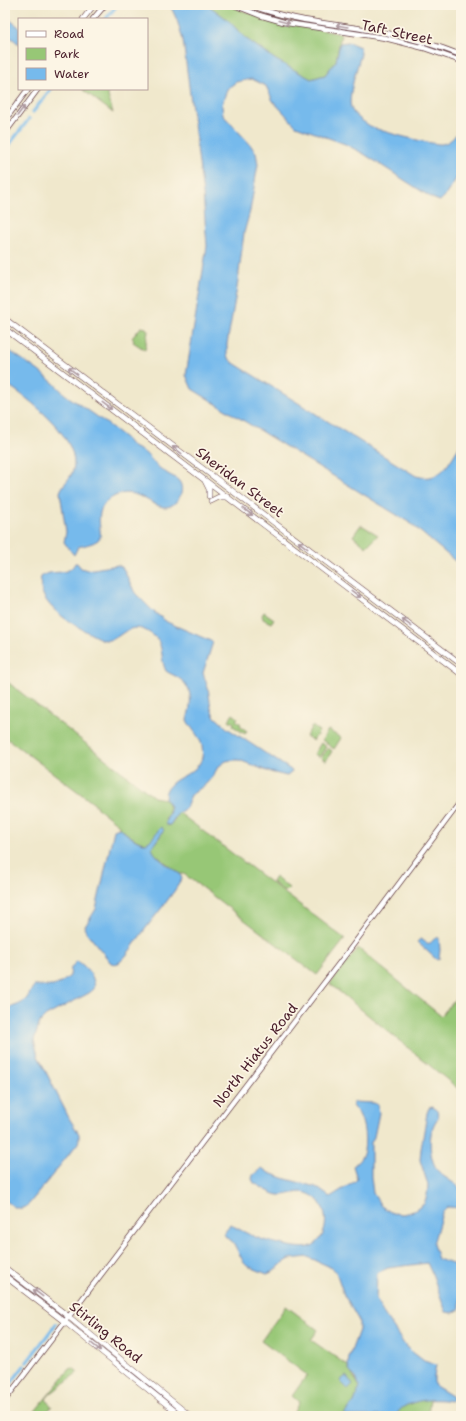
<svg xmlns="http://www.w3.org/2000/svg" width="466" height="1421" font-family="'Shantell Sans',sans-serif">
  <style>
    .green { fill: #97c776; stroke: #707350 }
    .water { fill: #76baec; stroke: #606c8c }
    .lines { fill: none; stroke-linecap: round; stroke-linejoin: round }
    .canal { stroke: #76baec; stroke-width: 3.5 }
    .secondary-casing { stroke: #633d43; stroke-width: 6 }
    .primary-casing { stroke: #633d43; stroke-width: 6 }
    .secondary { stroke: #fff; stroke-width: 4.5 }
    .primary { stroke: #fff; stroke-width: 5 }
    .oneway { stroke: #ae9aa0 }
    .labels { text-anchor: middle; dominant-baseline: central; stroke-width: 3.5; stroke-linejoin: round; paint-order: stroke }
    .street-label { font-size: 14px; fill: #4a1f2b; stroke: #fcf5e5 }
  </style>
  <rect width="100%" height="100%" fill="#fcf5e5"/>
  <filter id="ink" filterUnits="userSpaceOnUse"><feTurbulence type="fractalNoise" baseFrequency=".025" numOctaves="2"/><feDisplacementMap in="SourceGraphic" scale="8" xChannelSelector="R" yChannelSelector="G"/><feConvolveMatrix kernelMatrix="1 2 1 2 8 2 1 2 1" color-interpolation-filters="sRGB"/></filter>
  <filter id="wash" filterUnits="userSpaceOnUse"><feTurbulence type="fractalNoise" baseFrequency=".012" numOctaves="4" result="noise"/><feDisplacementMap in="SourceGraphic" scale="16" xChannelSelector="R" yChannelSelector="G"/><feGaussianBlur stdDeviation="0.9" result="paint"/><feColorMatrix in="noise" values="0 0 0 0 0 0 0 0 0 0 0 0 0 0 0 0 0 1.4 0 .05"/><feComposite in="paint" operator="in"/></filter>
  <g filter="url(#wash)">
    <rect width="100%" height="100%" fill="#f0e8cc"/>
    <!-- green -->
    <path class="green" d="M208,5H228L246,12L287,23L341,34L336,61L325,75L311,79L276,60L245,38L228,20Z
      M83,89H106L113,113L83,90Z
      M141,327L146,328L148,331L145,350L133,342L134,340L132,338Z
      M360,526H363L378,535L366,547L353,536Z
      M264,612L274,619L271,623L263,619L262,615Z
      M5,680L154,797L165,799C171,808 170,811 165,820L168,826L173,822L178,812L345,939L317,975L184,874H180L156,855L154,853L152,847L161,835L160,828C157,832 152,840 148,842C140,846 126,832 119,828V825L96,807L97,806L5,737Z
      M233,714L238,718L236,720L241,724L240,726L247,731L245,734L233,726L234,723L229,720Z
      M312,726L319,731L313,741L306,736Z
      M328,730L341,738L334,749L322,740Z
      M321,743L326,747L319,757L314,754Z
      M328,748L332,751L326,761L321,758Z
      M275,877L289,888L285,892L272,882Z
      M358,948L441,1016L454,1000H461V1091L330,984Z
      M286,1306L318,1330L311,1340L348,1366C350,1374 356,1379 360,1387L354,1402L343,1416H292L299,1402L292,1396L307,1375L261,1341Z
      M73,1368L78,1372L49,1395L46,1399L52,1407L41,1416H31L70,1369Z
      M427,1399H430L428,1416H396C400,1404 416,1402 427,1399Z"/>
    <!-- water -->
    <path class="water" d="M170,5H208L228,20L245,38L276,60L311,79L325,75L336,61L340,43L348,42L360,47L361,54C358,65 347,97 351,108C353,115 364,122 370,126C378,131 433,145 442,144C452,142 457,134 461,126V171L445,196L440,201L432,198L364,154L345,144L296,126L273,101L266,86L252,79L236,82L227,89L222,105L223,115L249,143L256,153L258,164L250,211L244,233L237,288L227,344V356L232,362L416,476C442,483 449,462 461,444V566L410,523L192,389L186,375L207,246L203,194L183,40L177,20Z
      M5,16L19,27V44L5,33Z
      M5,348C20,358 36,368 50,380C57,385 62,393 70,398C88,410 107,423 124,437C127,439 129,443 132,446C136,449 141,450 145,453C149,456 152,461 156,465C159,468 164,471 168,474C171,476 175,477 178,480C184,486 182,496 176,502C158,520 142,483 115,496C88,509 106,533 98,540C93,544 85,545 78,547L74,555L73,554L64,542L66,532L60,492C64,481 72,480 74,465C76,435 28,398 5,383Z
      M75,563H77L81,568L87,570L118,565L123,568L135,593L154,612L167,622L213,642L203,673L208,688L211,708L214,716L227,728L291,770L292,772L287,776L270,772L239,760H232L226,761L218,767L213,776L206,784L191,795L186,808L178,813L170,825H166C164,819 171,814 170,808C169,803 165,801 165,797C166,772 208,779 202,746C200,736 191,729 187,720C191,705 194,689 180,679C175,675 170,674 166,671C159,657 166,643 150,633C127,618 121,642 105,640C100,639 95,636 91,634C72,624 35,604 41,577C50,568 68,578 75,563Z
      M161,827L164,830L152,847C153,857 172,868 180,874L182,879C171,898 156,914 143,932C136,941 129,954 120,962C117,964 115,964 111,963L87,933L84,928L96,909L114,830L119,828C125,832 141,847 148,842C153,839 157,831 161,827Z
      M436,937L439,938L440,950L439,959L437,960L417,942L420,939C430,944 428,946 436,937Z
      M77,961C86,966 97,979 94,989L89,993L46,1016L40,1022L34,1040L38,1056L69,1118L79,1134V1139L78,1143L29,1204C19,1213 13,1206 5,1200V1008C14,1007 24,1004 29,995C30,992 31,990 34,986H53L61,983L70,976L71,968Z
      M353,1102L374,1103L378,1105L379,1113L374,1137L371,1143V1177L373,1193L381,1206L392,1213L403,1214L414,1211L424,1204L427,1195L428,1185L420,1160L421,1149L427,1113L429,1108L433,1107L437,1111L439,1117C427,1129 428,1158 438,1171C444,1178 454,1182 461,1189V1208L448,1207L442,1213L433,1244L438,1259L461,1267L460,1309L453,1313L446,1312L433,1276L427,1263L388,1268L377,1273L376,1299L382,1311L406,1347L424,1361L436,1365L434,1377V1385L452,1396L453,1399L450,1401C435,1398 402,1399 396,1416H343L354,1402L360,1387L356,1378L350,1372L348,1366L349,1357L359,1330V1321L344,1295L336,1272L328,1266L308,1257L290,1259L283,1263L274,1271L267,1274L255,1269L247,1266L244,1263L233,1242L226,1237L224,1234L230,1224C238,1229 246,1233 255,1237C265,1241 299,1250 309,1247C331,1240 331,1203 309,1194C299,1189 288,1196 279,1195C271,1194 262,1187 254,1183L252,1179L253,1175L262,1168L269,1173L286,1179L316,1187L330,1197L354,1182L357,1179L353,1166C358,1162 362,1158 364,1151C366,1137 364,1116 353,1106Z
      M346,1376L353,1384L348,1389L340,1381Z"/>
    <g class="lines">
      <!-- canal -->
      <path class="canal" d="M106,19L117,5
        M33,112L51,89
        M5,150L29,119
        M27,1362L56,1324
        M5,1391L24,1366"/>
    </g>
  </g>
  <g filter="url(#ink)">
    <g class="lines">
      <defs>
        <path id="secondary" d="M234,5L259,15L287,23L385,38L424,48L461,61
          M250,5C295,23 344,24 391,34C415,39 438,46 461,55
          M83,19L94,5
          M93,19L105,5
          M5,120L28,89
          M5,133L38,89
          M5,1400L350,949L461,801"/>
        <path id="primary" d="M5,319L461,664
          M5,329L461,674
          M205,481L209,489V496
          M211,501L219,497H228
          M5,1268L69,1317L190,1416
          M5,1276L65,1322L181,1416"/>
      </defs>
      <!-- secondary casing -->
      <use href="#secondary" class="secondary-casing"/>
      <!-- primary casing -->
      <use href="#primary" class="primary-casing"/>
      <!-- secondary -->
      <use href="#secondary" class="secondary"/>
      <!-- primary -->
      <use href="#primary" class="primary"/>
    </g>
    <!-- one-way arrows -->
    <defs><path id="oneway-shaft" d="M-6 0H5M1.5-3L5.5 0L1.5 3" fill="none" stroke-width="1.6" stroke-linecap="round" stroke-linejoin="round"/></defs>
    <g class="oneway">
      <use href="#oneway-shaft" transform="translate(284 22) rotate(14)"/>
      <use href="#oneway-shaft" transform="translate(342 26) rotate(-171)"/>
      <use href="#oneway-shaft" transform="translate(21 111) rotate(-53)"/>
      <use href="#oneway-shaft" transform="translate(73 371) rotate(-143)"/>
      <use href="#oneway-shaft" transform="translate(107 406) rotate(37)"/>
      <use href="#oneway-shaft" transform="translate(177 450) rotate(-143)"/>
      <use href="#oneway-shaft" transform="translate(248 512) rotate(37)"/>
      <use href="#oneway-shaft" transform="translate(303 545) rotate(-143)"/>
      <use href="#oneway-shaft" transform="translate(356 594) rotate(37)"/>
      <use href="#oneway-shaft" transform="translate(407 623) rotate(-143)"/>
      <use href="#oneway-shaft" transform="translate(38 1293) rotate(-143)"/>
      <use href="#oneway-shaft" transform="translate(96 1347) rotate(39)"/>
    </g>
  </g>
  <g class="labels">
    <!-- street labels -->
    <g class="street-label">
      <text transform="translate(397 32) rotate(12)">Taft Street</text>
      <text transform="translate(240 482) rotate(37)">Sheridan Street</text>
      <text transform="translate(255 1055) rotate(-52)">North Hiatus Road</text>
      <text transform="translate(106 1332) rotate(39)">Stirling Road</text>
    </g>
  </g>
  <!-- margin -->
  <rect width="466" height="1421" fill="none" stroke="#fcf5e5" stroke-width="20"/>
  <!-- legend -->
  <rect x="18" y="18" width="130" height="72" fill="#fcf5e5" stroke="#b59f9b"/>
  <rect x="26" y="31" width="20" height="6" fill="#ffffff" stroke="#b59f9b"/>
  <text x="54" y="38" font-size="12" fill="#4a1f2b">Road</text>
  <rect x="26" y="48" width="20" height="12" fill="#97c776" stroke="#b59f9b"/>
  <text x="54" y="58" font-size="12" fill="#4a1f2b">Park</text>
  <rect x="26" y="68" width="20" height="12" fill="#76baec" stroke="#b59f9b"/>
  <text x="54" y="78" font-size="12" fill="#4a1f2b">Water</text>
</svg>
